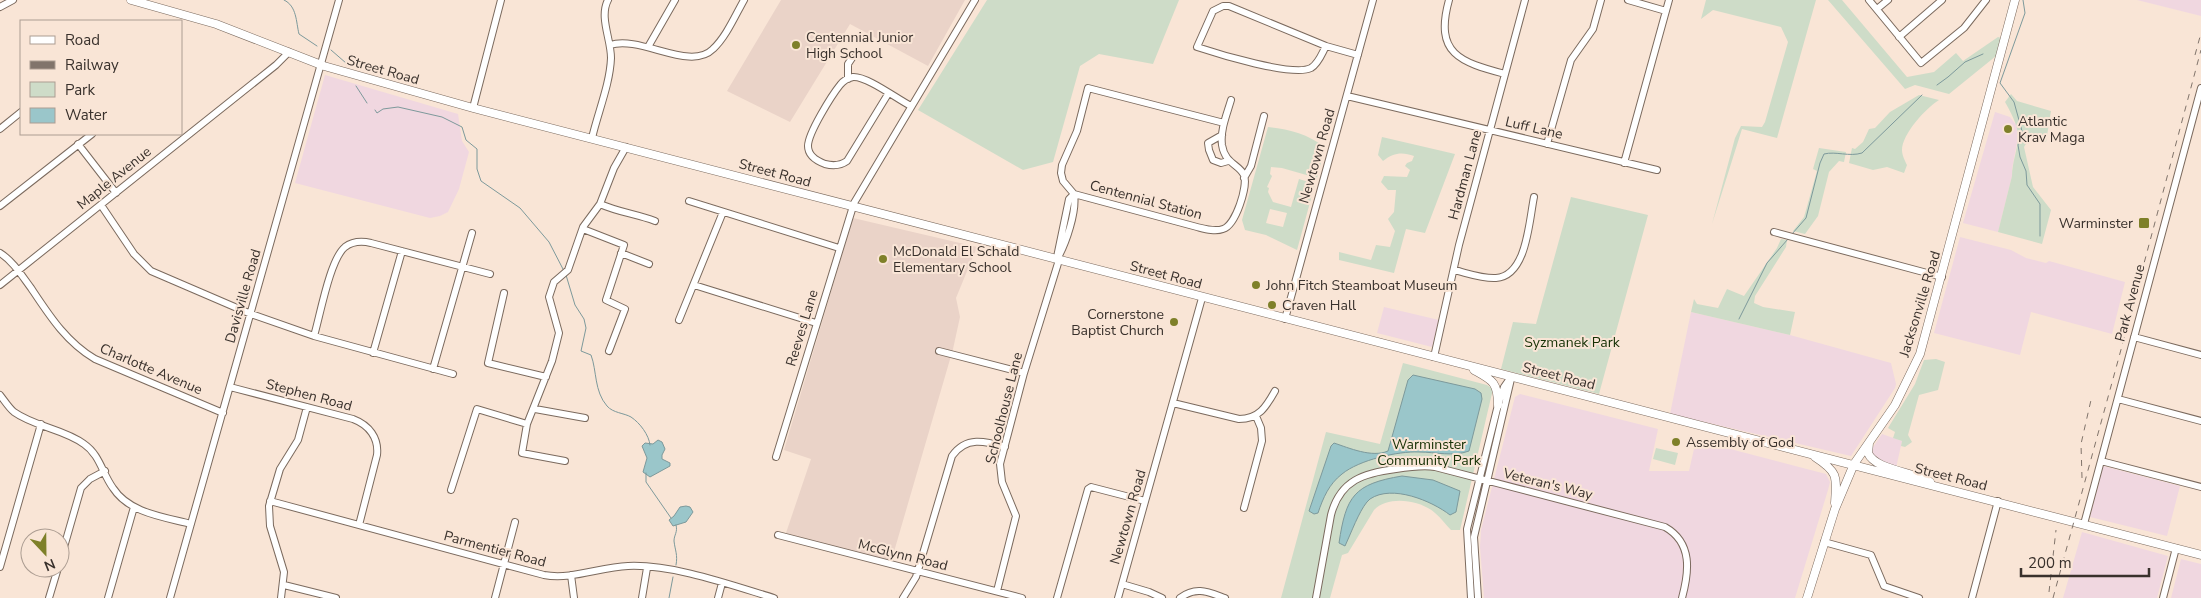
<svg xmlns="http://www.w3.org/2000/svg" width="2201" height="598" font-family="'Nunito Sans',sans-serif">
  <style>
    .commercial { fill: #f0d7e0 }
    .education { fill: #ead3c8 }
    .green { fill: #cedcc8; fill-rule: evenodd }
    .water { fill: #9ac6ca; stroke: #7d999b }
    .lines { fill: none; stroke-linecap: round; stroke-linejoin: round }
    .stream { stroke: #7d999b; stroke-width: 1 }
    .minor-casing { stroke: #7b6a5e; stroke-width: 8 }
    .major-casing { stroke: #7b6a5e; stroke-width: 9 }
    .minor { stroke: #fff; stroke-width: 6 }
    .major { stroke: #fff; stroke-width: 8 }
    .rail { stroke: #81746b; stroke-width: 1; stroke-dasharray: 6 6; stroke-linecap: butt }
    .poi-dot { fill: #7e8029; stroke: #f9e5d6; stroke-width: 2 }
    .labels { text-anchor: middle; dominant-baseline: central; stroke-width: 4; stroke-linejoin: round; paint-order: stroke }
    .poi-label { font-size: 14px; fill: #39312c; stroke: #f9e5d6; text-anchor: start }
    .street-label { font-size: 14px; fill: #39312c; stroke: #f9e5d6 }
    .park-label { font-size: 14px; fill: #163105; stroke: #f9e5d6 }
  </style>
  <rect width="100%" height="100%" fill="#f9e5d6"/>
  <!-- commercial -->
  <path class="commercial" d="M2137,0H2201V16Z
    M325,75L458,114L462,141L469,152L459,189L448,212L440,216L430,218L295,183Z
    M1995,112L2010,117L2017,126L2018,137L2012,169V176L1998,232L1963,223Z
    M1960,237L2011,250L2026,258L2046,263L2049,261L2125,282L2112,334L2031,312L2020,355L1934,333Z
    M1384,307L1439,320L1432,347L1377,333Z
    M1691,312L1790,335L1891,363L1896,384L1895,388L1851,456L1670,414Z
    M1520,394L1658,429L1649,471H1689L1696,440L1826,474L1830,482L1828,490L1795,598H1484L1480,547L1481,530L1515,397Z
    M1882,434L1902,441L1896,468L1875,460L1871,450Z
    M2103,466L2180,486L2167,536L2090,517Z
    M2082,532L2168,556L2157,598H2063Z
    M2181,559L2201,564V598H2171Z"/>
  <!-- education -->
  <path class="education" d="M781,0H965L928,66L850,24L790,122L727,91Z
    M853,218L977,247L956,298L960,317L953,349L891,562L786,533L811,459L784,450Z"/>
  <!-- green -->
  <path class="green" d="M987,0H1179L1153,64L1099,54L1080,66L1053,162L1023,170L918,110Z
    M1706,0H1816L1777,138L1742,129L1712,224L1735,138L1741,126L1762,127L1765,122L1788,42L1781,27L1713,10L1701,19Z
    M1828,0H1842L1907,77L1934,72L1956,53L1963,61L1998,37L2001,38L1996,56L1949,94L1915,85L1905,89Z
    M2011,94L2017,101L2051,111L2046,142L2029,139L2024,147L2033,187L2051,210L2042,244L1998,232L2012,176C2012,162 2018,149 2018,136C2018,125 2010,111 2005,102Z
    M1919,95L1939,100C1926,108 1902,134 1902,150C1902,155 1905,161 1907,165L1904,173L1887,167L1873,170L1849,163L1852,148L1855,149L1863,142L1869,129L1875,128L1890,112Z
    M1268,127C1290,129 1307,134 1325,147L1317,178L1282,168L1271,167L1270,174L1272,176L1267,187L1269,188L1268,192L1273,202L1291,207L1299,179L1315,184L1297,250L1266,235L1245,230L1242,220ZM1270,209L1287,213L1283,227L1266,223Z
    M1382,137L1455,154L1425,233L1406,229L1394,273L1339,260V252L1371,260L1376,245L1390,247L1395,231L1388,219L1394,212L1396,190H1388L1381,182L1384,176L1407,177L1410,170L1405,166L1407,163L1412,161L1414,156C1403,152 1394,152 1383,161L1378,155Z
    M1819,148L1846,152L1844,162L1839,161L1829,172L1818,216L1805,234L1793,231L1804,217L1817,171L1813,169Z
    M1571,197L1648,215L1599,394L1501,369L1513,322L1536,324Z
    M1781,239L1787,240L1786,247L1755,296L1754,303L1763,307L1795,312L1790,335L1691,312L1694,299L1697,304L1718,308L1727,289L1744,296L1777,248Z
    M1936,359L1945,362L1938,390L1919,395L1908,435L1912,442L1905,447L1901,446L1902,441L1893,438L1895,432L1888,428L1915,384L1924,360Z
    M1403,363L1487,385L1493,389L1460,530H1451C1446,525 1441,518 1435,513C1421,500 1388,495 1374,510L1348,553L1342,555L1330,598H1281L1326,432L1380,444Z
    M1656,448L1678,453L1675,465L1653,459Z"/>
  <!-- water -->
  <path class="water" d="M1413,375L1475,389L1481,393L1482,399L1469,451C1453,457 1436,452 1419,452C1398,451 1359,460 1342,474C1329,484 1323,498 1318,513L1314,514L1309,511L1331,446L1334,443C1349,448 1372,458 1388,451L1408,380Z
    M658,440L662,442L665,449L662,455V459L670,463V466L650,477L643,472L647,458L642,446L645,443L653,444Z
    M1402,476L1433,480L1460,491L1456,512L1450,515C1432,501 1392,484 1370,499C1362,505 1353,528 1349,537L1345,546L1339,543C1346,496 1354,484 1402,476Z
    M686,506L690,507L693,512L686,522L673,526L669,520L674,516L680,507Z"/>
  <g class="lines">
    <!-- stream -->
    <path class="stream" d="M284,0C297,6 296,22 299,34L317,46
      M2023,0L2025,13L2000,83L2014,102L2022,131L2018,145L2020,157L2026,171L2027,185L2040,204V236
      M331,50L346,63
      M1937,85L1948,77L1965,62L1983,54
      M356,86L367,103
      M375,110L377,113L383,109L398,107L442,117L462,127L466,140L477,149V169L481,181L520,208L549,242L564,271
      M1792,234L1806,218L1820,163L1824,154C1836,151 1849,157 1862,153L1922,95
      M566,275L575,305L584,319L586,328L581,351L591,355C597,371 594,391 607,406C613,413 624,413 631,417C640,423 649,435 650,445
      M1739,319L1767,263L1788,239
      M646,473V482L671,518
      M676,565C678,555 675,550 674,541C674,535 678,532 676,525
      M669,598L673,577"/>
    <defs>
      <path id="minor" d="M1449,0C1434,54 1460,62 1505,74
        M1628,0L1666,11
        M1869,0L1921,63L1964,28L1986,0
        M0,7L13,0
        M1877,9L1888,0
        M1899,37L1942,0
        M610,45C641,35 690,72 713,49C726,37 735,16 744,0
        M1326,46C1322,53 1319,63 1311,68C1293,77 1218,54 1197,47L1213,11L1223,6H1229L1326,46L1358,55
        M648,47L675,0
        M848,79V64L852,58
        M888,94L847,161C840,166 833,166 825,164C817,161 808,156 808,146C808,133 832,95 840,85C843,81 848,78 853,77C867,76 897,99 911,106
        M1347,96L1657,170
        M473,108L501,0
        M1224,123L1088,88L1077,131L1062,165L1061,173L1063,181L1074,194L1197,227C1205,229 1215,232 1223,229C1236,225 1248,186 1244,175C1239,164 1225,164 1222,145C1220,130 1227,114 1231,100
        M0,129L21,112
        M1222,135L1208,143L1209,150L1213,160L1221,163L1228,161
        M592,138C598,112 610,84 611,58C611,39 599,17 608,0
        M78,144L116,193
        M1547,144L1571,60L1593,29L1601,0
        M1624,163L1669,0
        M1244,178L1251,166L1264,116
        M689,201L839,248
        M600,204C618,212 636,214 655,221
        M101,205L134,254L151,271L251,314L314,336L453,374
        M0,206L92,134
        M583,229L624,245L606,300L625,309L609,351
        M1774,232L1942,277
        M0,253C13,261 22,276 31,288C49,315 66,342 95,359L223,413
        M621,253L649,264
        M1057,257L1069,199L1074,194
        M1057,259C1066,244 1077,211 1074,194
        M1454,270C1467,273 1483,279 1496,278C1527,276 1529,221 1534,197
        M0,285L276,65L289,52
        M694,285L816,323
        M504,293L488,363L546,377
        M1285,319L1373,0
        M679,320L723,212
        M314,336C320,316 330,259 345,247C353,241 362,241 371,243L490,274
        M2134,337L2201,355
        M939,351L1024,373
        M373,353L402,251
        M1434,357L1459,245L1525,0
        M433,369L472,233
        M230,387L353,419C369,425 379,438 377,455L359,525
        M0,395C4,400 9,408 14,412C35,427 64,429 84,444C100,455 102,473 113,488C129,513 164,517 191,524
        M2118,399L2201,421
        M1173,403L1239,419C1259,419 1266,407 1275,391
        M535,409L585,418
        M776,457L854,203L975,0
        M565,461L522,453L527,424L552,361L559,333L549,297L554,282L568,270L583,227L600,204L614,168L626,147
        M2101,461L2201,487
        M451,490L477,409L527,424
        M270,501L544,575C572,580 600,567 628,566C673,564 731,585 774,598
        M1244,508L1262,441L1261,428L1256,416
        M2084,524L2201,88
        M778,535L1022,598
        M1824,542L1871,555L1884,586L1919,598
        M60,561L81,488L90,479L105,471
        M0,567L41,424
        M571,575L574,598
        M1122,584L1149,592L1162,598
        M284,585L336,598
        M997,591L1016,516L1002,482L1000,464L1024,373L1059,260
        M49,598L58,568
        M108,598L134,507
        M170,598L339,0
        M281,598L284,572L270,526L269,506L280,469L298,440L307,407
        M495,598L515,522
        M642,598L647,568
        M718,598L722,583
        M903,598L916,577L952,456C966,436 985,441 1005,447
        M1057,598L1088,489L1091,487L1145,501
        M1118,598L1202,298
        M1180,598C1196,586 1208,592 1225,598
        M1316,598L1331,515C1340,480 1364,473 1396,469C1409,467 1422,465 1435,467L1665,527C1693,543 1689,572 1682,598
        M1471,598L1467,529L1498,405L1504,387L1511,377
        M1478,598L1474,537L1511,379
        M1972,598L1998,501
        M2163,598L2176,548"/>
      <path id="major" d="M131,0L216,24L324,66L473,108L2201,555
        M1474,370C1492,380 1498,382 1498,405
        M1869,443L1868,453C1875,470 1914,472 1930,482
        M1815,457C1838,472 1837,476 1835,503
        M1807,598L1835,509L1854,464L1895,405L1920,354L2015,0"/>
    </defs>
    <!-- minor casing -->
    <use href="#minor" class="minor-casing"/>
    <!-- major casing -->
    <use href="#major" class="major-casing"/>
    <!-- minor -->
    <use href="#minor" class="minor"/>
    <!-- major -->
    <use href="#major" class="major"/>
    <!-- rail -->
    <path class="rail" d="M2195,55L2201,33
      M2082,478L2081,444L2091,400
      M2049,592L2056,530
      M2053,598L2119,357L2201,50"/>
  </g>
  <!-- markers -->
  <g class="poi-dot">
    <circle cx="796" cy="45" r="5"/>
    <circle cx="2008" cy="129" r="5"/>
    <rect x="2138" y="217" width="12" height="12" rx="2.5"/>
    <circle cx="883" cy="259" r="5"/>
    <circle cx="1256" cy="285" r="5"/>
    <circle cx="1272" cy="305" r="5"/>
    <circle cx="1174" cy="322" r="5"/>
    <circle cx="1676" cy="442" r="5"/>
  </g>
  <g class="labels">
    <!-- poi labels -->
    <g class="poi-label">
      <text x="806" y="37">Centennial Junior<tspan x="806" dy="16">High School</tspan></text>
      <text x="2018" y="121">Atlantic<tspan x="2018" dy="16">Krav Maga</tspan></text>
      <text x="2133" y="223" text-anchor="end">Warminster</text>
      <text x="893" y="251">McDonald El Schald<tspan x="893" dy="16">Elementary School</tspan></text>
      <text x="1266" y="285">John Fitch Steamboat Museum</text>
      <text x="1282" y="305">Craven Hall</text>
      <text x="1164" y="314" text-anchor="end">Cornerstone<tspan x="1164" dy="16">Baptist Church</tspan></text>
      <text x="1686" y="442">Assembly of God</text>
    </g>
    <!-- street labels -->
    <g class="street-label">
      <text transform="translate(383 70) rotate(16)">Street Road</text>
      <text transform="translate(1534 128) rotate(13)">Luff Lane</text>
      <text transform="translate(1317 156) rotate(-74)">Newtown Road</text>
      <text transform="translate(775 173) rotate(15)">Street Road</text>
      <text transform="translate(1465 175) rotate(-75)">Hardman Lane</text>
      <text transform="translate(114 178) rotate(-39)">Maple Avenue</text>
      <text transform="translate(1146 200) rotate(15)">Centennial Station</text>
      <text transform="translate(1166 275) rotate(15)">Street Road</text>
      <text transform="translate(243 296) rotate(-74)">Davisville Road</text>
      <text transform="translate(2130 303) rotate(-75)">Park Avenue</text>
      <text transform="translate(1920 304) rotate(-73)">Jacksonville Road</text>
      <text transform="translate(802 328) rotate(-73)">Reeves Lane</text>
      <text transform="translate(151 369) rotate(23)">Charlotte Avenue</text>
      <text transform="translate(1559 376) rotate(14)">Street Road</text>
      <text transform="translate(309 395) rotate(15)">Stephen Road</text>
      <text transform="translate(1004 408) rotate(-76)">Schoolhouse Lane</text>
      <text transform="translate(1951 477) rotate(14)">Street Road</text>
      <text transform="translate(1548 484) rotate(14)">Veteran's Way</text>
      <text transform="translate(1128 517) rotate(-74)">Newtown Road</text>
      <text transform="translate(495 549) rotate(15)">Parmentier Road</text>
      <text transform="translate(903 555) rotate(14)">McGlynn Road</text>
    </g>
    <!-- park labels -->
    <g class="park-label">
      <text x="1572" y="342">Syzmanek Park</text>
      <text x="1429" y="444">Warminster<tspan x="1429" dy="16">Community Park</tspan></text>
    </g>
  </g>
  <!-- legend -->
  <rect x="20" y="20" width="162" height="115" fill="#f9e5d6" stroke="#ac9d92"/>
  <rect x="30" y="36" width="25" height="8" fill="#ffffff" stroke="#ac9d92"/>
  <text x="65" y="45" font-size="15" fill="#39312c">Road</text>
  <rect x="30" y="61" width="25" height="8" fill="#81746b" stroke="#ac9d92"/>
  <text x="65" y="70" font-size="15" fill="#39312c">Railway</text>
  <rect x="30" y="82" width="25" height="15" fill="#cedcc8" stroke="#ac9d92"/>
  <text x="65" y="95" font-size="15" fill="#39312c">Park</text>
  <rect x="30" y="108" width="25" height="15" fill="#9ac6ca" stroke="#ac9d92"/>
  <text x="65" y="120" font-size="15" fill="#39312c">Water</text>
  <!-- north arrow -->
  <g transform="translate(45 553) rotate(158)"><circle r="24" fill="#f9e5d6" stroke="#ac9d92"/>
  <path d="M0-4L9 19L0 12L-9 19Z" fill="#7e8029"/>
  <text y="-8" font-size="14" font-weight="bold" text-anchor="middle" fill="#39312c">N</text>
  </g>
  <!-- scale -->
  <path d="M2021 568v8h128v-8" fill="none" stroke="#39312c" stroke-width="2.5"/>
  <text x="2028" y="568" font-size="15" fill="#39312c" stroke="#f9e5d6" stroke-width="4" paint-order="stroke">200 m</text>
</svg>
